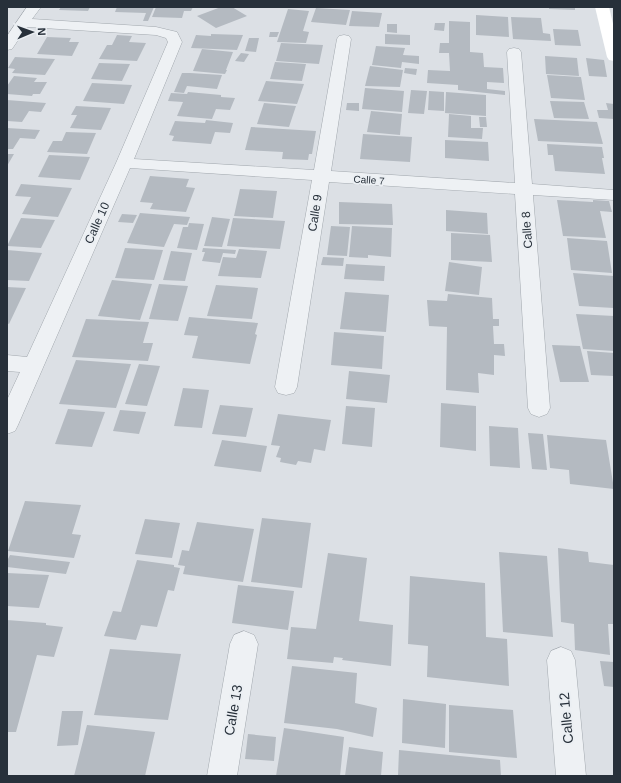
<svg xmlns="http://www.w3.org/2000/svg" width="621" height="783" font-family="Arial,sans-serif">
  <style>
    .building { fill: #b4bac1 }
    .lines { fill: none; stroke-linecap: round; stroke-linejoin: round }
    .street-casing { stroke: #a2a8ae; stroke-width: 1 }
    .street { fill: #eef1f4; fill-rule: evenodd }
    .secondary { fill: #fff; fill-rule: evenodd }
    .labels { text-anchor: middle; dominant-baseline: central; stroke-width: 4; stroke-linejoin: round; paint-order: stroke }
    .far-street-label { font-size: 10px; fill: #27303a; stroke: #ebeff3 }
    .street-label { font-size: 12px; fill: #27303a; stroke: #ebeff3 }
    .near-street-label { font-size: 14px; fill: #27303a; stroke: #ebeff3 }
  </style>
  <rect width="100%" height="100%" fill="#dce0e5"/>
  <!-- building -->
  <path class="building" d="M61,7H90L88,11L59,10Z
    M117,7H154L148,21H143L146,13L115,12Z
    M156,7H193L191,11H184L182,18L152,17Z
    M221,7H232L247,16L216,28L197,16Z
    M549,7H575V10L549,9Z
    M316,8L350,10L346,25L311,22Z
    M288,9L309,11L303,31L309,32L306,43L277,42Z
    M352,11L382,13L379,27L349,26Z
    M476,15L508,17L509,37L476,35Z
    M511,17L541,18L543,33L550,34L551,41L513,39Z
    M449,21L470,22V52L483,53L484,67L503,68L504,83L487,82V89L505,91V95L458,90V85L427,83L428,70L450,71L449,53H439L440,43H449Z
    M435,23H445L444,31L434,30Z
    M387,24H397V33L387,32Z
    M553,29L578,30L581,46L555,45Z
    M270,32H279L277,37H269Z
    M211,34L243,35L237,50L191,48L196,35L211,36Z
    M385,34L410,35V45L385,44Z
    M117,35L132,36L129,42L146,43L137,61L99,59L107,45H112Z
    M47,37L71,38L69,42H79L72,56L37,54Z
    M249,38H259L256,52L245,51Z
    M281,43L323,45L319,64L276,61Z
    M376,46L405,48L403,55L419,56V64L402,62L401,68L372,65Z
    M202,49L233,52L226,70L208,68L227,70L225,74L193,71Z
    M241,53L249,54L244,62L235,61Z
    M545,56L577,58L579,76L546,74Z
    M15,57L55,59L45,75L12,73L15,69L8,68Z
    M586,58L604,60L607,77L589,76Z
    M275,62L306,64L302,81L270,79Z
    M99,63L130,64L122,81L91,79Z
    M370,66L403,70L400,87L365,86Z
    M405,68L417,69L416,75L404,73Z
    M182,73H190L222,75L217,89L187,86L184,93L174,92Z
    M547,75L581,77L585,100L551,98Z
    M14,76L37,78L34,82H47L40,94H33L32,96L7,94V86Z
    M266,81L304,84L297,104L258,101Z
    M92,83L132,85L124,104L83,101Z
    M365,88L404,91L402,112L362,109Z
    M411,90L427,91L424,114L408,113Z
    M429,91L444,92V111L428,110Z
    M188,92L221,95V97L235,98L230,110L216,109L212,119L177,116L183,102L168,101L171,93L187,94Z
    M446,92L486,95V116L445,113Z
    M7,100L46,103L41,112L29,111L22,122L7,121Z
    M550,101L584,102L589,119L554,118Z
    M264,103L296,106L289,127L257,124Z
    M347,103H359V111L346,110Z
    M606,103L614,104V119L599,118L597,110H608Z
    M76,106L111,108L101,130L70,128L77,115H71Z
    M371,111L402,114L400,135L367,132Z
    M449,114L471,116V128H483L482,139L448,137Z
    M479,117H486L487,127H480Z
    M534,119L597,122L603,144L538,141Z
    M206,120L233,123L230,133L215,132L211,144L172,141L174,136L169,135L175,121L205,123Z
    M251,127L316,131L312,154H309L308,160L282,159L283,152L245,150Z
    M7,128L40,130L35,139L20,138L13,149H7Z
    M66,132L96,133L87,154L47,152L53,141H62Z
    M363,134L412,137L410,162L360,159Z
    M445,140L488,142L489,161L445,158Z
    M547,144L602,147L604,158H602L605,174L555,171L553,155H548Z
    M7,154H14L7,166Z
    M49,155L90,157L80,180L38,177Z
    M150,176L189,179L186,187L195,188L186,212L150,209L153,203L140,202Z
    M21,184L72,188L58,217L22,214L31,197L15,196Z
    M240,189L277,191L273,218L234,216Z
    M557,200L593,202V200L609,201L612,212L600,211L606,238L563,236Z
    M339,202L392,204L393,225L339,224Z
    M446,210L487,213L488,234L446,231Z
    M140,213L190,217L187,225L174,224L164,247L127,243Z
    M122,214L137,215L133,223L118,222Z
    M212,217L230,219L222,247L204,246Z
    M21,218L55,220L41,248L7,246Z
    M233,218L285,221L280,249L227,246Z
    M189,223L204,224L197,250L177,248L183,227H188Z
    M331,226L350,227L347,256L327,255Z
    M352,226L392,228L391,257L368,255V258L349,257Z
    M451,233L490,235L492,262L451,260Z
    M567,238L607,241L612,273L571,270Z
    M125,248L163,250L154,280L115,278Z
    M203,248L236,250L235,254L223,253L220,263L202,261L205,252H202Z
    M239,249L267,251L261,278L218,276L223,257L236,258Z
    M7,250L42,253L29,281L7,280Z
    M171,251L192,253L185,281L163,280Z
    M323,257L344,258L343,266L321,265Z
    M449,262L482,267L479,295L445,291Z
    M346,264L385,266L384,281L344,279Z
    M573,273L614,276V308L579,306Z
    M112,280L152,284L140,320L98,316Z
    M159,284L188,286L178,321L149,319Z
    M216,285L258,288L252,319L207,316Z
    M7,287L26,288L9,324L7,323Z
    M345,292L389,295L386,332L340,329Z
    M448,294L492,298L493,319H499V326H493L494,344H504L505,356L494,355V375L478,373L479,393L446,390L447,327L429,326L427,300L447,301Z
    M576,314L614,316V351L583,349Z
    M189,317L258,323L255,334L257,335L250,364L192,358L198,336L184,335Z
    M86,319L149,322L143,343H153L148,361L72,357Z
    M334,332L384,336L382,369L331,365Z
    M552,345L580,346L589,382H560Z
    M587,351L614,353V376L591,375Z
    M76,360L131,364L116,408L59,404Z
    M139,364L160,366L147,406L125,404Z
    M349,371L390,375L387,403L346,399Z
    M183,388L209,390L202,428L174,426Z
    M441,403L476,406V451L440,447Z
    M220,405L253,408L246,437L212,434Z
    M346,406L375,408L372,447L342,444Z
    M68,409L105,412L92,447L55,444Z
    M120,410L146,412L139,434L113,431Z
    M278,414L331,420L325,451L314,449L311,463L298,461L296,465L280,462L281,458L276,457L280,446L271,445Z
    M489,426L518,428L520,468L490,466Z
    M528,433L543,434L547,470L532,469Z
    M547,435L606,440L614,489L570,484L569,470L550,468Z
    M222,440L267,446L261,472L214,466Z
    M25,501L81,505L72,534L81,535L74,558L8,551Z
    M262,518L311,523L302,588L251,582Z
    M145,519L180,523L172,558L135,554Z
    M197,522L254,529L243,582L183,574L185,566L178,565L182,550L189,551Z
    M558,548L588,552L589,562L614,565V624H608L610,655L575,650L574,624L561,622Z
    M499,552L547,556L553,637L503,632Z
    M328,553L367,558L359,621L393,625L391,666L342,660L343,658L334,657L333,663L287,659L291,627L316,629Z
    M10,555L70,562L66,574L7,567V561Z
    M137,560L174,565V567L180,568L174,591L168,590L157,627L141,625L136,640L104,636L113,611L121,612Z
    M7,573L49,575L39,608L7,606Z
    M410,576L485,583L486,637L507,639L509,686L427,677L428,646L408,644Z
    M238,585L294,591L288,630L232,623Z
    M7,620L46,623V625L63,627L54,657L37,655L16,732H7Z
    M110,649L181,654L168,720L94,715Z
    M600,661L614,662V687L604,686Z
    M292,666L357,673L355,703L377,708L373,737L337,729L284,723Z
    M403,699L446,704L445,748L402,743Z
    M449,705L513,710L517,758L449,752Z
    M62,711H83L78,745L57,746Z
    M87,725L155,732L145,776H74Z
    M284,728L344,737L340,776H276Z
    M248,734L276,737L274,761L245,759Z
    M349,747L383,752L381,776H345Z
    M399,750L500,760L501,776H398Z"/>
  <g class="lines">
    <defs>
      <path id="street" d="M27,7H41L32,19L156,27L177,32L182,42L134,159L314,170L337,39L339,36L344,35L349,36L351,39L331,171L515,183L507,52L509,49L514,48L519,49L521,52L532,184L614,190V200L533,195L550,408L547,414L539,417L531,414L528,408L515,194L329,182L297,387L294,393L286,395L278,393L275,387L312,180L130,168L18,425L15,431L7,434V400L20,372L7,371V355L27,357L116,163L168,42L166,38L156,35L27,27L12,49L7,50V36Z
        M244,631L254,635L258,644L237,776H207L230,644L234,635Z
        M561,647L571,651L575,660L586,776H556L547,660L551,651Z"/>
    </defs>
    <!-- street casing -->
    <use href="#street" class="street-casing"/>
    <!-- street -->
    <use href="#street" class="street"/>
    <!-- secondary -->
    <path class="secondary" d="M595,7H609L614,28V61L609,60L607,57Z"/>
  </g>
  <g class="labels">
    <!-- far-street labels -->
    <g class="far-street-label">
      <text transform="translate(369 180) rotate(4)">Calle 7</text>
    </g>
    <!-- street labels -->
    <g class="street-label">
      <text transform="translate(315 213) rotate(-81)">Calle 9</text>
      <text transform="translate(97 223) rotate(-66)">Calle 10</text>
      <text transform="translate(527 230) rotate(-94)">Calle 8</text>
    </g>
    <!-- near-street labels -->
    <g class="near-street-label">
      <text transform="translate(233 710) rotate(-80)">Calle 13</text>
      <text transform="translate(566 718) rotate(-95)">Calle 12</text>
    </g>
  </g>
  <!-- border -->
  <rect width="621" height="783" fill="none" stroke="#27303a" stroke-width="16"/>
  <!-- north arrow -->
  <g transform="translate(32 32) rotate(88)" stroke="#ebeff3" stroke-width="3" paint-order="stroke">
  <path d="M0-3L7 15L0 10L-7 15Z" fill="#27303a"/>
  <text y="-6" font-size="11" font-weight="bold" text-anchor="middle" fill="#27303a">N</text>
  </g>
</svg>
